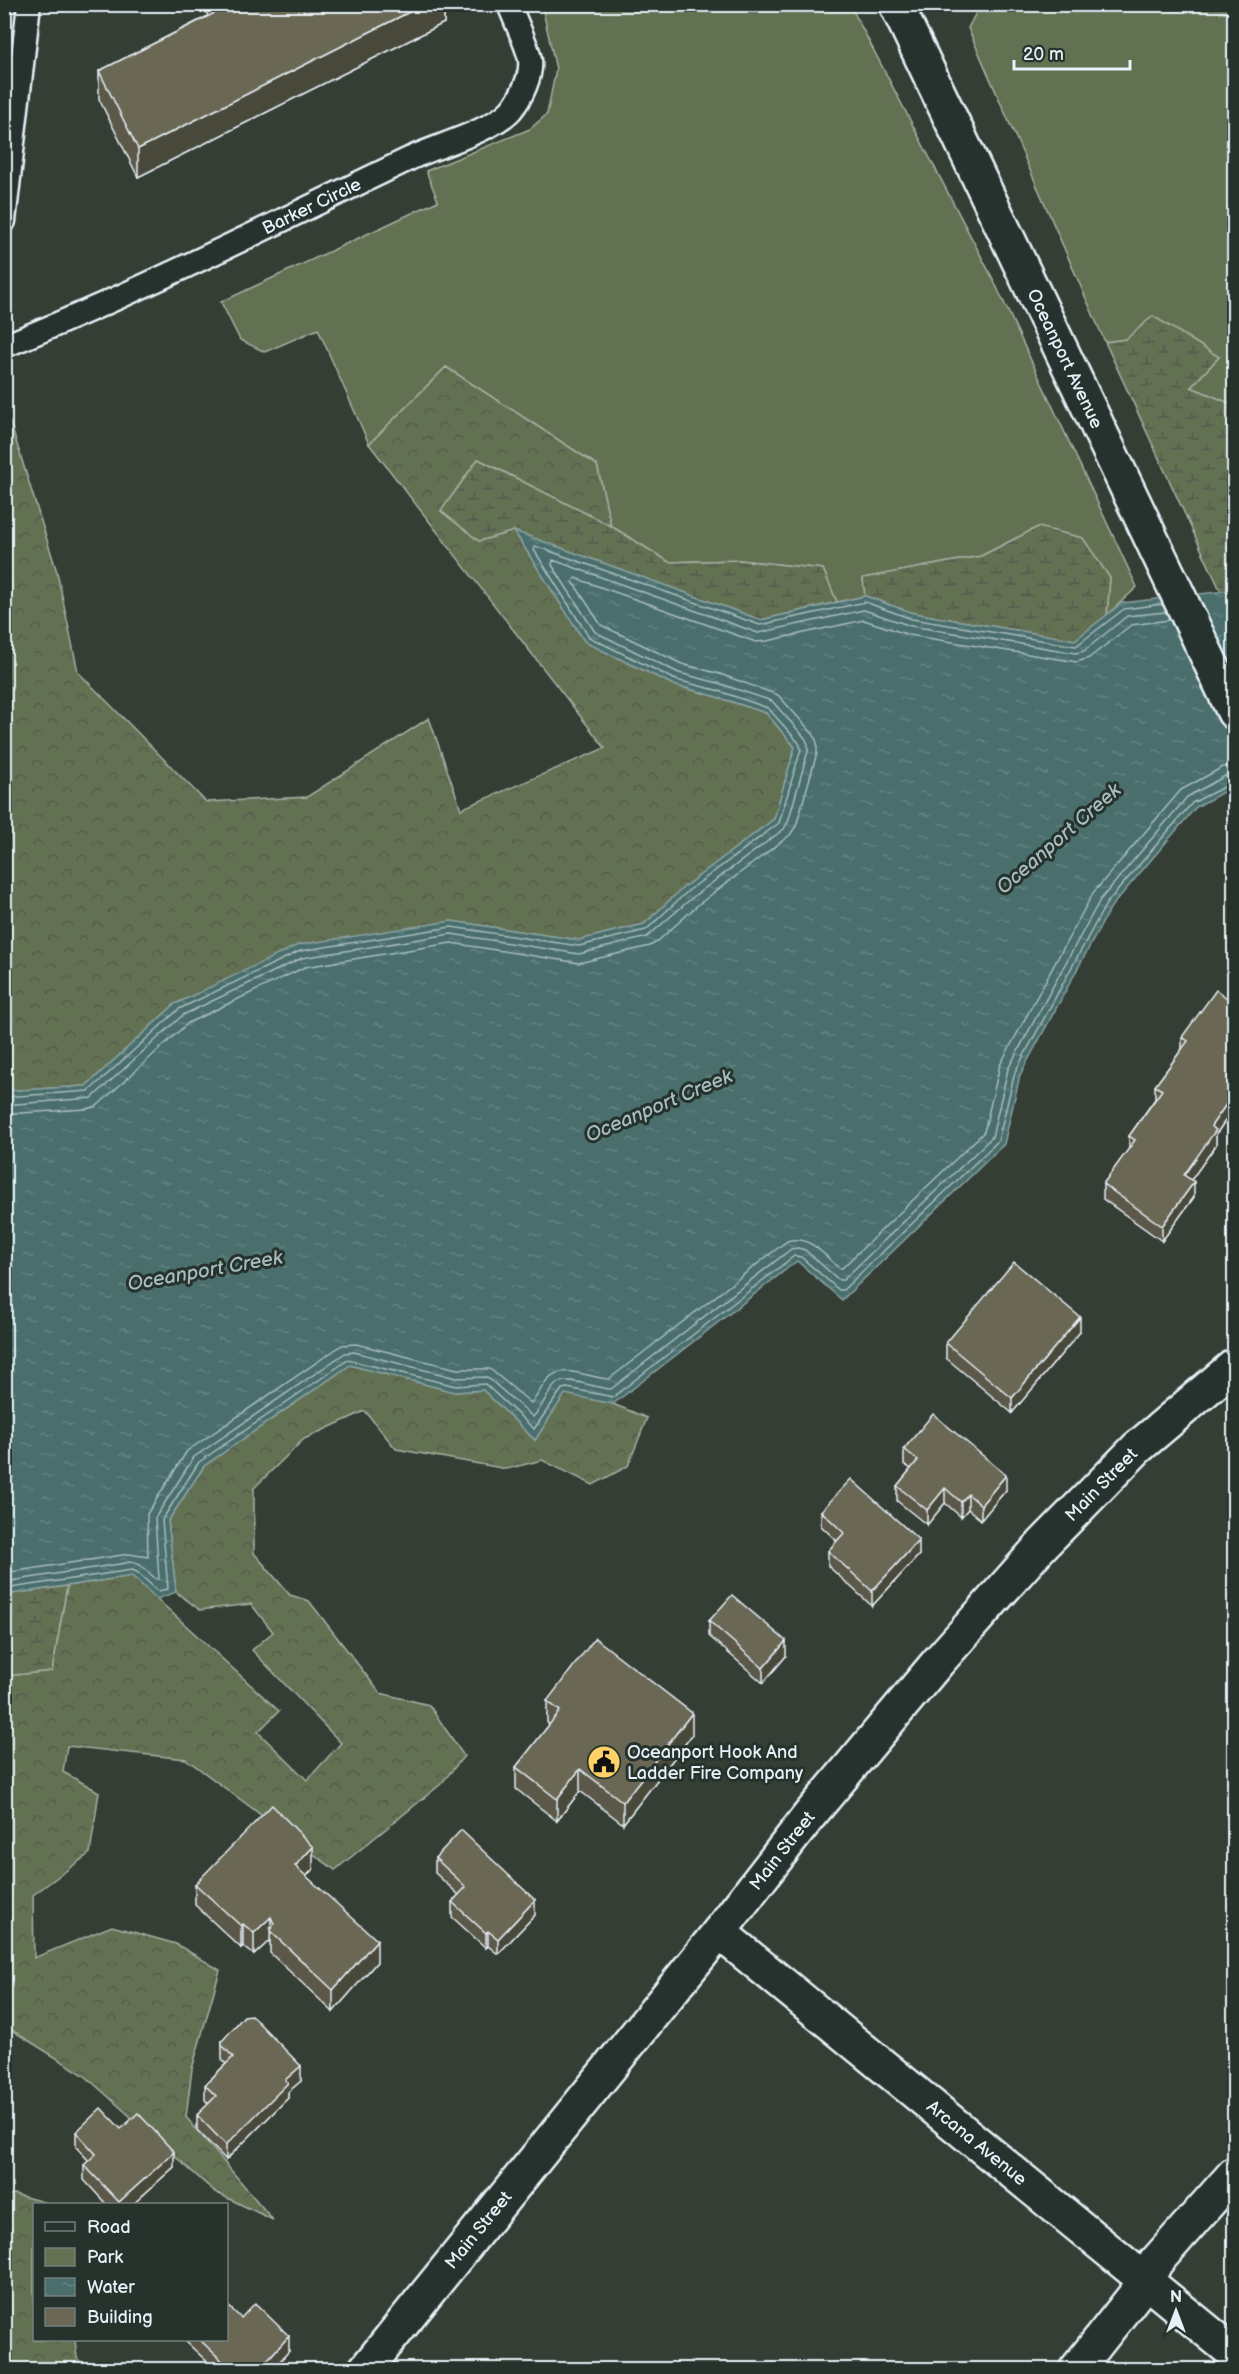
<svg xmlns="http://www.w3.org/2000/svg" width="1239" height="2374" font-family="'Balsamiq Sans',sans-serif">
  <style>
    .green { fill: #647152; stroke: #a6b1a5; stroke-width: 1.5 }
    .forest { fill: url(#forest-crowns); stroke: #a6b1a5; stroke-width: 1.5 }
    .wetland { fill: url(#wetland-marsh); stroke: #a6b1a5; stroke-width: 1.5 }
    .water { fill: url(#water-ripples); stroke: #89a2a4; stroke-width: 1.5 }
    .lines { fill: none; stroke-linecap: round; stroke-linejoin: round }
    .shore { stroke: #a8bdc0; stroke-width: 1.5 }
    .lane-casing { stroke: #e8f1f8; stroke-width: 27 }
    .street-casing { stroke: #e8f1f8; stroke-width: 38 }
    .secondary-casing { stroke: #e8f1f8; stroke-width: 38 }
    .lane { stroke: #26332d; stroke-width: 22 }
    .street { stroke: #26332d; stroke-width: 33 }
    .secondary { stroke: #26332d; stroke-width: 33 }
    .wall { fill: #5b5948; stroke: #e8f1f8; stroke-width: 1.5 }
    .shaded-wall { fill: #4a493b; stroke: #e8f1f8; stroke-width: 1.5 }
    .building { fill: #6a6854; stroke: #e8f1f8; stroke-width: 1.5 }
    .labels { text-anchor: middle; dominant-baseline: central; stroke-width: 6; stroke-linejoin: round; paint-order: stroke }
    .street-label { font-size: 18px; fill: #e8f1f8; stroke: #26332d }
    .poi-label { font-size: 18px; fill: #e8f1f8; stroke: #26332d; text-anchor: start }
    .water-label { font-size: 20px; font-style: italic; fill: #a8bdc0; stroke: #26332d }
  </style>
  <defs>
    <pattern id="forest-crowns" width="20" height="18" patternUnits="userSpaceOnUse" patternTransform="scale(1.5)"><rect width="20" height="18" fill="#647152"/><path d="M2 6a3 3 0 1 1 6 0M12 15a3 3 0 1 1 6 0" fill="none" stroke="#545a4e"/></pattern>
    <pattern id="wetland-marsh" width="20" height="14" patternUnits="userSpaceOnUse" patternTransform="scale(1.5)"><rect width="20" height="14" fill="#647152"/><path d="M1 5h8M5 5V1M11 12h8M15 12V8" fill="none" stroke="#545a4e"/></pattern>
    <pattern id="water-ripples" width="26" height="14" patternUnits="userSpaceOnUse" patternTransform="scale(1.5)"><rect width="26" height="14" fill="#496e6c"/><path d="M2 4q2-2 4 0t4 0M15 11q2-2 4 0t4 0" fill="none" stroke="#638382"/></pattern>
  </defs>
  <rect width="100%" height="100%" fill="#343e35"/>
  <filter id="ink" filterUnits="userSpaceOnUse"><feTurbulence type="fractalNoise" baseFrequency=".0167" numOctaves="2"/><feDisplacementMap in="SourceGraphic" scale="12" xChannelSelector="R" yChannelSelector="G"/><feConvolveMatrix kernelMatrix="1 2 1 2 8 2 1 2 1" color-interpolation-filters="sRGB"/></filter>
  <g filter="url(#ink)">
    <!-- green -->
    <path class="green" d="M545,5H850L993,279L1137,587L1107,615L1110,578L1038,527L981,556L863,578L865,596L837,602L823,569L739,560L669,562L611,526L597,465L446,367L369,444L318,329L265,352L240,340L221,302L438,201L426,171L530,129L547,114L556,69L543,11Z
      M980,5H1234V405L1191,387L1219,357L1126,339L1105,342L968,28Z"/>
    <!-- forest -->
    <path class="forest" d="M446,367L597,465L611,526L478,459L441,511L479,541L514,531L585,642L674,685L714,696L766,713L795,747L774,819L684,887L644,924L579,940L451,921L175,1004L86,1086L5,1091V419L10,422L57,572L78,672L206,802L307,797L429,718L461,809L605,748L369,444Z
      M350,1365L455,1392L483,1390L535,1440L565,1393L613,1404L647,1418L628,1466L593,1485L542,1460L507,1469L396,1449L365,1411L304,1439L254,1488V1553L290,1595L309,1601L380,1693L429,1705L464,1756L441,1784L335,1870L186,1759L67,1746L63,1772L99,1792L90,1853L33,1895L34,1958L112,1926L176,1944L220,1970L192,2069L186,2117L273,2220L215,2192L84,2075L5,2026L4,1676L52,1671L67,1586L132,1576L279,1711L258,1732L307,1780L341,1743L252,1650L273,1632L251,1604L200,1610L176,1592L168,1521L204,1466Z
      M14,2194L51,2204H34V2340H75L77,2358L86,2369H5V2196Z"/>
    <!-- wetland -->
    <path class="wetland" d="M1153,316L1219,357L1191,387L1234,405V590L1221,592L1105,342L1126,339Z
      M478,459L611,526L669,562L739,560L823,569L837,602L761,620L514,531L479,541L441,511Z
      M1038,527L1083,538L1110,578L1107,615L1075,640L913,613L865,596L863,578L981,556Z
      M67,1586L52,1671L5,1676V1595Z"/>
    <!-- water -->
    <path class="water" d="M514,531L761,620L865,596L913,613L1075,640L1122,603L1234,590V786L1196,807L1111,907L1020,1075L1004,1144L842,1300L797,1261L613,1404L565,1394L535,1440L483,1390L455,1392L350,1365L204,1466L168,1521L176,1592L157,1599L132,1576L5,1595V1091L86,1086L175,1004L298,945L451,921L579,940L644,924L684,887L774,819L795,747L766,713L714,696L674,685L585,642Z"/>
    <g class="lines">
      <!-- shore -->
      <path class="shore" d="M4,1097L89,1091L179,1009L300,951L451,927L579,946L646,930L688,891L779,823L801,749L799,743L768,708L716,690L676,680L589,637L534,550L535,546L760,625L865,602L912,619L1076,646L1124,609L1163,604
        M4,1105L92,1098L183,1015L302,958L451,934L579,954L647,937L693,897L784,829L788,822L808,751V744L805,738L772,701L718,683L679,673L595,632L552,565L553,560L758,633L864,610L911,626L1076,653L1084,651L1127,616L1166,612
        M4,1114L87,1109L97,1106L188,1023L305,967L451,943L579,963L650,946L658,941L699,904L790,835L796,826L817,753V743L814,735L778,695L720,674L682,664L601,625L573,582L575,578L756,642L767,641L864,620L909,635L1077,662L1089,658L1131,625L1170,620
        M4,1573L129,1554L148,1557L147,1514L187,1451L342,1345L356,1344L457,1369H490L531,1403C538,1396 541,1387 548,1379C563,1362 590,1379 609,1379L787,1241C809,1234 824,1255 839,1268H842L984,1132L1000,1065L1093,893L1181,790L1223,767L1234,765
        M4,1582L132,1562L140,1565L156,1579H159L155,1518L194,1457L345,1353L354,1352L456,1378L487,1377L533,1417C542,1408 546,1395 555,1385C565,1374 597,1389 611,1389L791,1249L798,1248L805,1250L839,1280H843L992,1137L1008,1069L1100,900L1187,797L1227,775L1234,774
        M4,1589L132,1570L137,1572L158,1591L168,1589L162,1520L199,1462L348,1360L456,1386L485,1384L534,1429L562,1389L567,1388L613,1397L794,1256L801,1257L839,1290H843L998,1141L1015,1072L1106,904L1192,803L1234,782"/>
      <defs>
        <g id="lane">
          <path d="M4,221L29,4"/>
          <path id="s1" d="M4,346C142,291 275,223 409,159C436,146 492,131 511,110C521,98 532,76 530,60C528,46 514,19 509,4"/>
        </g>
        <g id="street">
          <path id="s2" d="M719,1932L1234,2353"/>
          <path d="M1076,2370L1146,2281L1156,2262L1234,2174"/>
        </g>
        <g id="secondary">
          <path id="s3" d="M896,4L1234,712"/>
          <path id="s4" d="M365,2370L719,1932L809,1816L938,1662L1041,1546L1137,1448L1234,1366"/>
        </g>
      </defs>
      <!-- lane casing -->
      <use href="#lane" class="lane-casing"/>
      <!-- street casing -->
      <use href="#street" class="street-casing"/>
      <!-- secondary casing -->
      <use href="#secondary" class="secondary-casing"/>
      <!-- lane -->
      <use href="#lane" class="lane"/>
      <!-- street -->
      <use href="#street" class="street"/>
      <!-- secondary -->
      <use href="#secondary" class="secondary"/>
    </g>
    <!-- wall -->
    <path class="wall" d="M202,4H444V23L138,177L99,99V71L208,16Z
      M1234,1003V1108L1216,1134V1145L1191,1180L1194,1197L1162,1241L1103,1199V1184L1129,1149V1136L1155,1099V1086L1182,1049V1037Z
      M1080,1332L1012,1413L946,1358V1343Z
      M904,1449L1006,1490L981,1520L968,1509L961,1517L945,1503L927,1525L897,1501V1486L911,1469L904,1464Z
      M821,1511L919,1555L872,1606L828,1566V1551L837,1541L821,1526Z
      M709,1621L786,1656L763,1683L709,1636Z
      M547,1701L692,1735L623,1824L580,1791L557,1821L516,1789V1767L549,1725L547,1722Z
      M435,1858L535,1915L498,1954L488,1946L486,1948L452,1917V1902L459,1895L435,1873Z
      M313,1869L306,1876L377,1962L333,2012L270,1953V1940L254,1955L243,1946L241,1948L195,1905V1884Z
      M222,2041L301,2081L288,2092V2098L226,2160L197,2130V2115L209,2104L205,2100V2085L226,2064L222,2060Z
      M121,2129L174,2167L132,2205H107L84,2180V2165L89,2161L76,2147V2132Z
      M241,2318L289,2351L272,2370H216L184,2340H226Z"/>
    <!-- shaded-wall -->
    <path class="shaded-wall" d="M425,4H444V23L138,177V149Z
      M1234,1093V1108L1216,1134V1145L1184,1190V1175L1211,1126Z
      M1194,1182V1197L1162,1241V1226Z
      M1080,1317V1332L1012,1413V1398Z
      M1006,1475V1490L981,1520V1505Z
      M945,1488V1503L927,1525V1510Z
      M968,1494V1509L961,1517V1502Z
      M919,1540V1555L872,1606V1591Z
      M786,1641V1656L763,1683V1668Z
      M692,1713V1735L623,1824V1802Z
      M580,1769V1791L557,1821V1799Z
      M313,1847V1869L295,1888V1866Z
      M535,1900V1915L498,1954V1939Z
      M271,1917L270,1940L254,1955V1933Z
      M243,1924V1946L241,1948V1926Z
      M488,1931V1946L486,1948V1933Z
      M377,1940V1962L333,2012V1990Z
      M301,2066V2081L288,2092V2098L226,2160V2145L285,2080Z
      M174,2152V2167L132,2205H119V2202Z
      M289,2336V2351L272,2370H258Z"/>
    <!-- building -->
    <path class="building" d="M216,4H425L138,149L99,71L219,11Z
      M1216,990L1234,1003V1093L1211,1126L1216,1130L1184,1175L1194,1182L1162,1226L1103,1184L1135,1140L1129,1136L1162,1090L1155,1086L1188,1041L1182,1037Z
      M1014,1262L1080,1317L1012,1398L946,1343Z
      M933,1414L1006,1475L981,1505L968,1494L961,1502L945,1488L927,1510L897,1486L918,1460L904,1449Z
      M851,1479L919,1540L872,1591L828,1551L844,1533L821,1511Z
      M732,1595L786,1641L763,1668L709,1621Z
      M595,1638L692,1713L623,1802L580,1769L557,1799L516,1767L560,1711L547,1701Z
      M272,1805L313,1847L295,1866L377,1940L333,1990L270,1931L274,1924L271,1917L254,1933L243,1924L241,1926L195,1884Z
      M461,1830L535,1900L498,1939L488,1931L486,1933L452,1902L466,1887L435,1858Z
      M251,2015L301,2066L285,2080L288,2083L226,2145L197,2115L216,2096L205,2085L233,2057L222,2045V2041L244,2016Z
      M101,2108L121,2129L138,2113L174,2152L119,2202L84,2165L96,2154L76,2132Z
      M255,2303L289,2336L258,2370H232L200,2340H226V2304L241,2318Z
      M151,2363L157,2370H145Z"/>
  </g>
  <!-- icons -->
  <defs>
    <symbol id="civic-disc" viewBox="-11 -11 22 22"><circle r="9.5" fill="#ffd166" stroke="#26332d"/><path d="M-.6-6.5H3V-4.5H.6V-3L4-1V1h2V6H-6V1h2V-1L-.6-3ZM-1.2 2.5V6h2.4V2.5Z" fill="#111"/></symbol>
  </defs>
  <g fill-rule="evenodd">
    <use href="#civic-disc" x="585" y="1743" width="38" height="38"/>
  </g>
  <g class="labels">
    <!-- street labels -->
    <g class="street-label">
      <text stroke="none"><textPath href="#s1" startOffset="338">Barker Circle</textPath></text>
      <text stroke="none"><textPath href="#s3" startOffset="393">Oceanport Avenue</textPath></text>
      <text stroke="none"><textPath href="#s4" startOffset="1152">Main Street</textPath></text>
      <text stroke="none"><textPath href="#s4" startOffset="666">Main Street</textPath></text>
      <text stroke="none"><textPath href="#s2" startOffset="333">Arcana Avenue</textPath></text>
      <text stroke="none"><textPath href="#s4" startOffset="180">Main Street</textPath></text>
    </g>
    <!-- poi labels -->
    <g class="poi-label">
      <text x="627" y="1752">Oceanport Hook And<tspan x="627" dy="21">Ladder Fire Company</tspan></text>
    </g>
    <!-- water labels -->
    <g class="water-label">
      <text transform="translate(1059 839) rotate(-41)">Oceanport Creek</text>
      <text transform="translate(659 1106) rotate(-23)">Oceanport Creek</text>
      <text transform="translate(205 1271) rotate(-10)">Oceanport Creek</text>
    </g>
  </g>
  <!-- margin -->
  <rect width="1239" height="2374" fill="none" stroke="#26332d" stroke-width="24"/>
  <rect x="12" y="12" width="1215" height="2350" fill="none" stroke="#e8f1f8" stroke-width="2" filter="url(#ink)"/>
  <!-- legend -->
  <rect x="33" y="2203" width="195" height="138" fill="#26332d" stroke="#747f7e" stroke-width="1.5"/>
  <rect x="45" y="2222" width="30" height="9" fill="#26332d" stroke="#747f7e" stroke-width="1.5"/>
  <text x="87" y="2233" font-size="18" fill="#e8f1f8">Road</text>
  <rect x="45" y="2248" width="30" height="18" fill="#647152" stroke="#747f7e" stroke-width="1.5"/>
  <text x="87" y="2263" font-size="18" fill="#e8f1f8">Park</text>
  <rect x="45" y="2278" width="30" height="18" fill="url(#water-ripples)" stroke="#747f7e" stroke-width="1.5"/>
  <text x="87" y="2293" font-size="18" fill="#e8f1f8">Water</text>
  <rect x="45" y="2308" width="30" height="18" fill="#6a6854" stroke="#747f7e" stroke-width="1.5"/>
  <text x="87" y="2323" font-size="18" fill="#e8f1f8">Building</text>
  <!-- north arrow -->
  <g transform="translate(1176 2311)" stroke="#26332d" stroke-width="4.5" paint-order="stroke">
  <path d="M0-4.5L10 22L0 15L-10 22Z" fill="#e8f1f8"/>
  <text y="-9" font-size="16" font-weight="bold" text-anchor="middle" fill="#e8f1f8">N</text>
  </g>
  <!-- scale -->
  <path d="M1014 60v9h116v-9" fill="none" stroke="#e8f1f8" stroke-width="3"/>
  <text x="1023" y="60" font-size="18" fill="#e8f1f8" stroke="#26332d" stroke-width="4.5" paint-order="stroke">20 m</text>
</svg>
